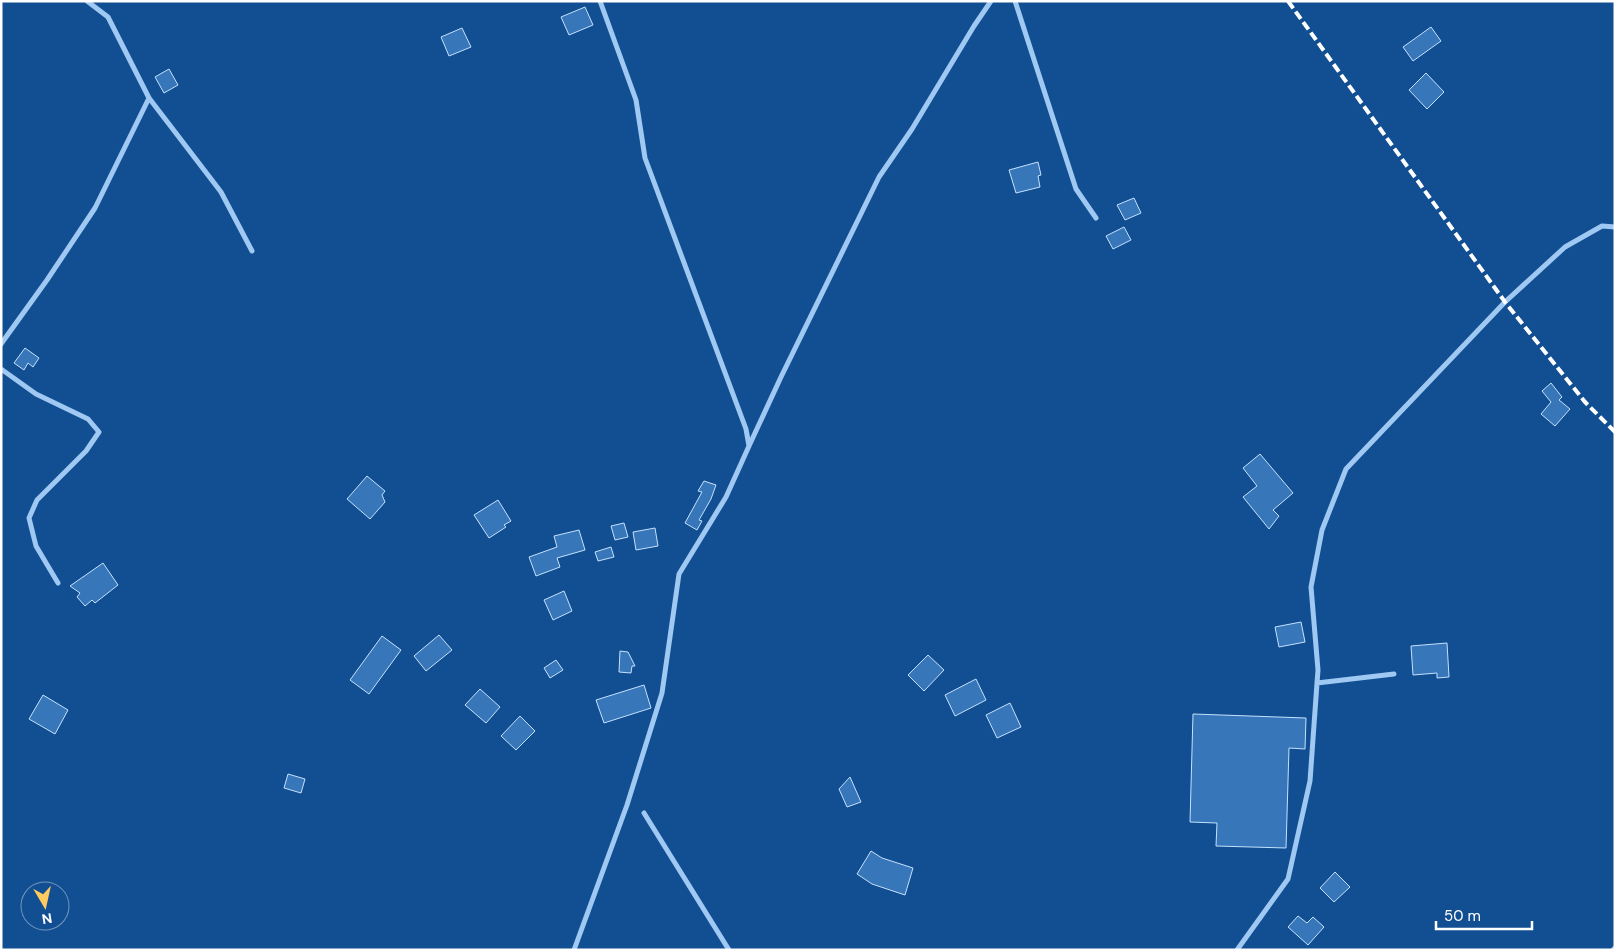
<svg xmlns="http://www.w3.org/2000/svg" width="1616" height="951" font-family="'DM Sans',sans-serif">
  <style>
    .building { fill: #3676b9; stroke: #c6e1fd }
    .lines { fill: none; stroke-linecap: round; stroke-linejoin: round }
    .minor { stroke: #9fc8f2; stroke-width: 5 }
    .rail { stroke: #fff; stroke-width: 4; stroke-dasharray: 9 4; stroke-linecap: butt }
  </style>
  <rect width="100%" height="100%" fill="#124f92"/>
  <!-- building -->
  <path class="building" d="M585,7L593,25L569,35L561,17Z
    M1431,27L1441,41L1413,61L1403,47Z
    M462,28L471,47L449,56L441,37Z
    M169,69L178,85L164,93L155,77Z
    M1426,73L1444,92L1427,109L1409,90Z
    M1038,162L1041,175L1038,176L1040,187L1016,193L1009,170Z
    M1134,198L1141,213L1125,220L1117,205Z
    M1124,227L1131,240L1113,249L1106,236Z
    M25,348L39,358L33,367L28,363L24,370L14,363Z
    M1551,383L1562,397L1559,400L1570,409L1555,426L1541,414L1551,402L1542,391Z
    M1260,454L1293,493L1273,510L1279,516L1269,529L1243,497L1257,486L1243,468Z
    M367,476L385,491L382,495L385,502L370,519L347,499Z
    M704,481L716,485L711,499L699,520L702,521L697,530L685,523L702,492L698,491Z
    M498,500L511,521L504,525L506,527L489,538L474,515Z
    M624,523L628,537L615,540L611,526Z
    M655,528L658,546L636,550L633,532Z
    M579,530L585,550L557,558L560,567L536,576L529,557L557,547L554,536Z
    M611,547L614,557L598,561L595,552Z
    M103,563L118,585L95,603L92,600L85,606L77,597L80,593L70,586Z
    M564,591L572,611L553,620L544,600Z
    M1301,622L1305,642L1279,647L1275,627Z
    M439,635L452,650L426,671L414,656Z
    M382,636L401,650L369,694L350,680Z
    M1447,643L1449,677L1437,678V673L1413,675L1411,646Z
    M620,651L628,652L635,666H632L631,673L619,672Z
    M928,655L944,670L924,691L908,675Z
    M556,660L563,670L550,678L544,668Z
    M976,679L986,700L955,716L945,695Z
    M644,685L651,708L604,723L596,700Z
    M480,689L500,707L486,723L465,705Z
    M43,695L68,710L55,734L29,719Z
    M1010,703L1021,727L997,738L986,715Z
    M1193,714L1306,718L1305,749L1289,748L1286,848L1216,846L1217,823L1190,822Z
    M520,716L535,731L516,750L501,736Z
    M288,774L305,779L301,793L284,788Z
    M850,777L861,802L847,807L839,789Z
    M871,851L882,858L913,868L905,895L872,884L857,874Z
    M1335,872L1350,887L1334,902L1320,888Z
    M1298,916L1307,923L1313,917L1324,927L1308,945L1288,927Z"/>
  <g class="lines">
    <!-- minor -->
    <path class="minor" d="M87,1L108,17L149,98L221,192L252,251
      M1015,1L1076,189L1096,218
      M1,344L47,280L95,208L149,98
      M1,369L36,394L88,419L99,432L86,451L37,500L29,518L36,546L58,583
      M749,446L781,377L879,177L912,129L974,26L991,1
      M1317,683L1394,674
      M644,813L729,950
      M574,950L627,805L662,693L679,574L726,497L749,446L746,429L645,158L636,100L600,1
      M1237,950L1288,879L1310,781L1317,683L1318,670L1311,587L1322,530L1346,469L1505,302L1565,247L1602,226L1615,227
      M1613,950L1615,948"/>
    <!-- rail -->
    <path class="rail" d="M1288,1L1505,302L1585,402L1615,432"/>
  </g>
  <!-- border -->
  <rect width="1616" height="951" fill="none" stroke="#ffffff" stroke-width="5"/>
  <!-- north arrow -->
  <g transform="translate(45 906) rotate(171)"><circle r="24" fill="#124f92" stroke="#7195be"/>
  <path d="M0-4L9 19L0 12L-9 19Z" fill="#ffca60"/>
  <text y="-8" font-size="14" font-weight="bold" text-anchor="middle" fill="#ffffff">N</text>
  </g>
  <!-- scale -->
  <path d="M1436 921v8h96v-8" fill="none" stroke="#ffffff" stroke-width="2.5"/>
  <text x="1444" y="921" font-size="15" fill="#ffffff" stroke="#124f92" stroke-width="4" paint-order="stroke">50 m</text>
</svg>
